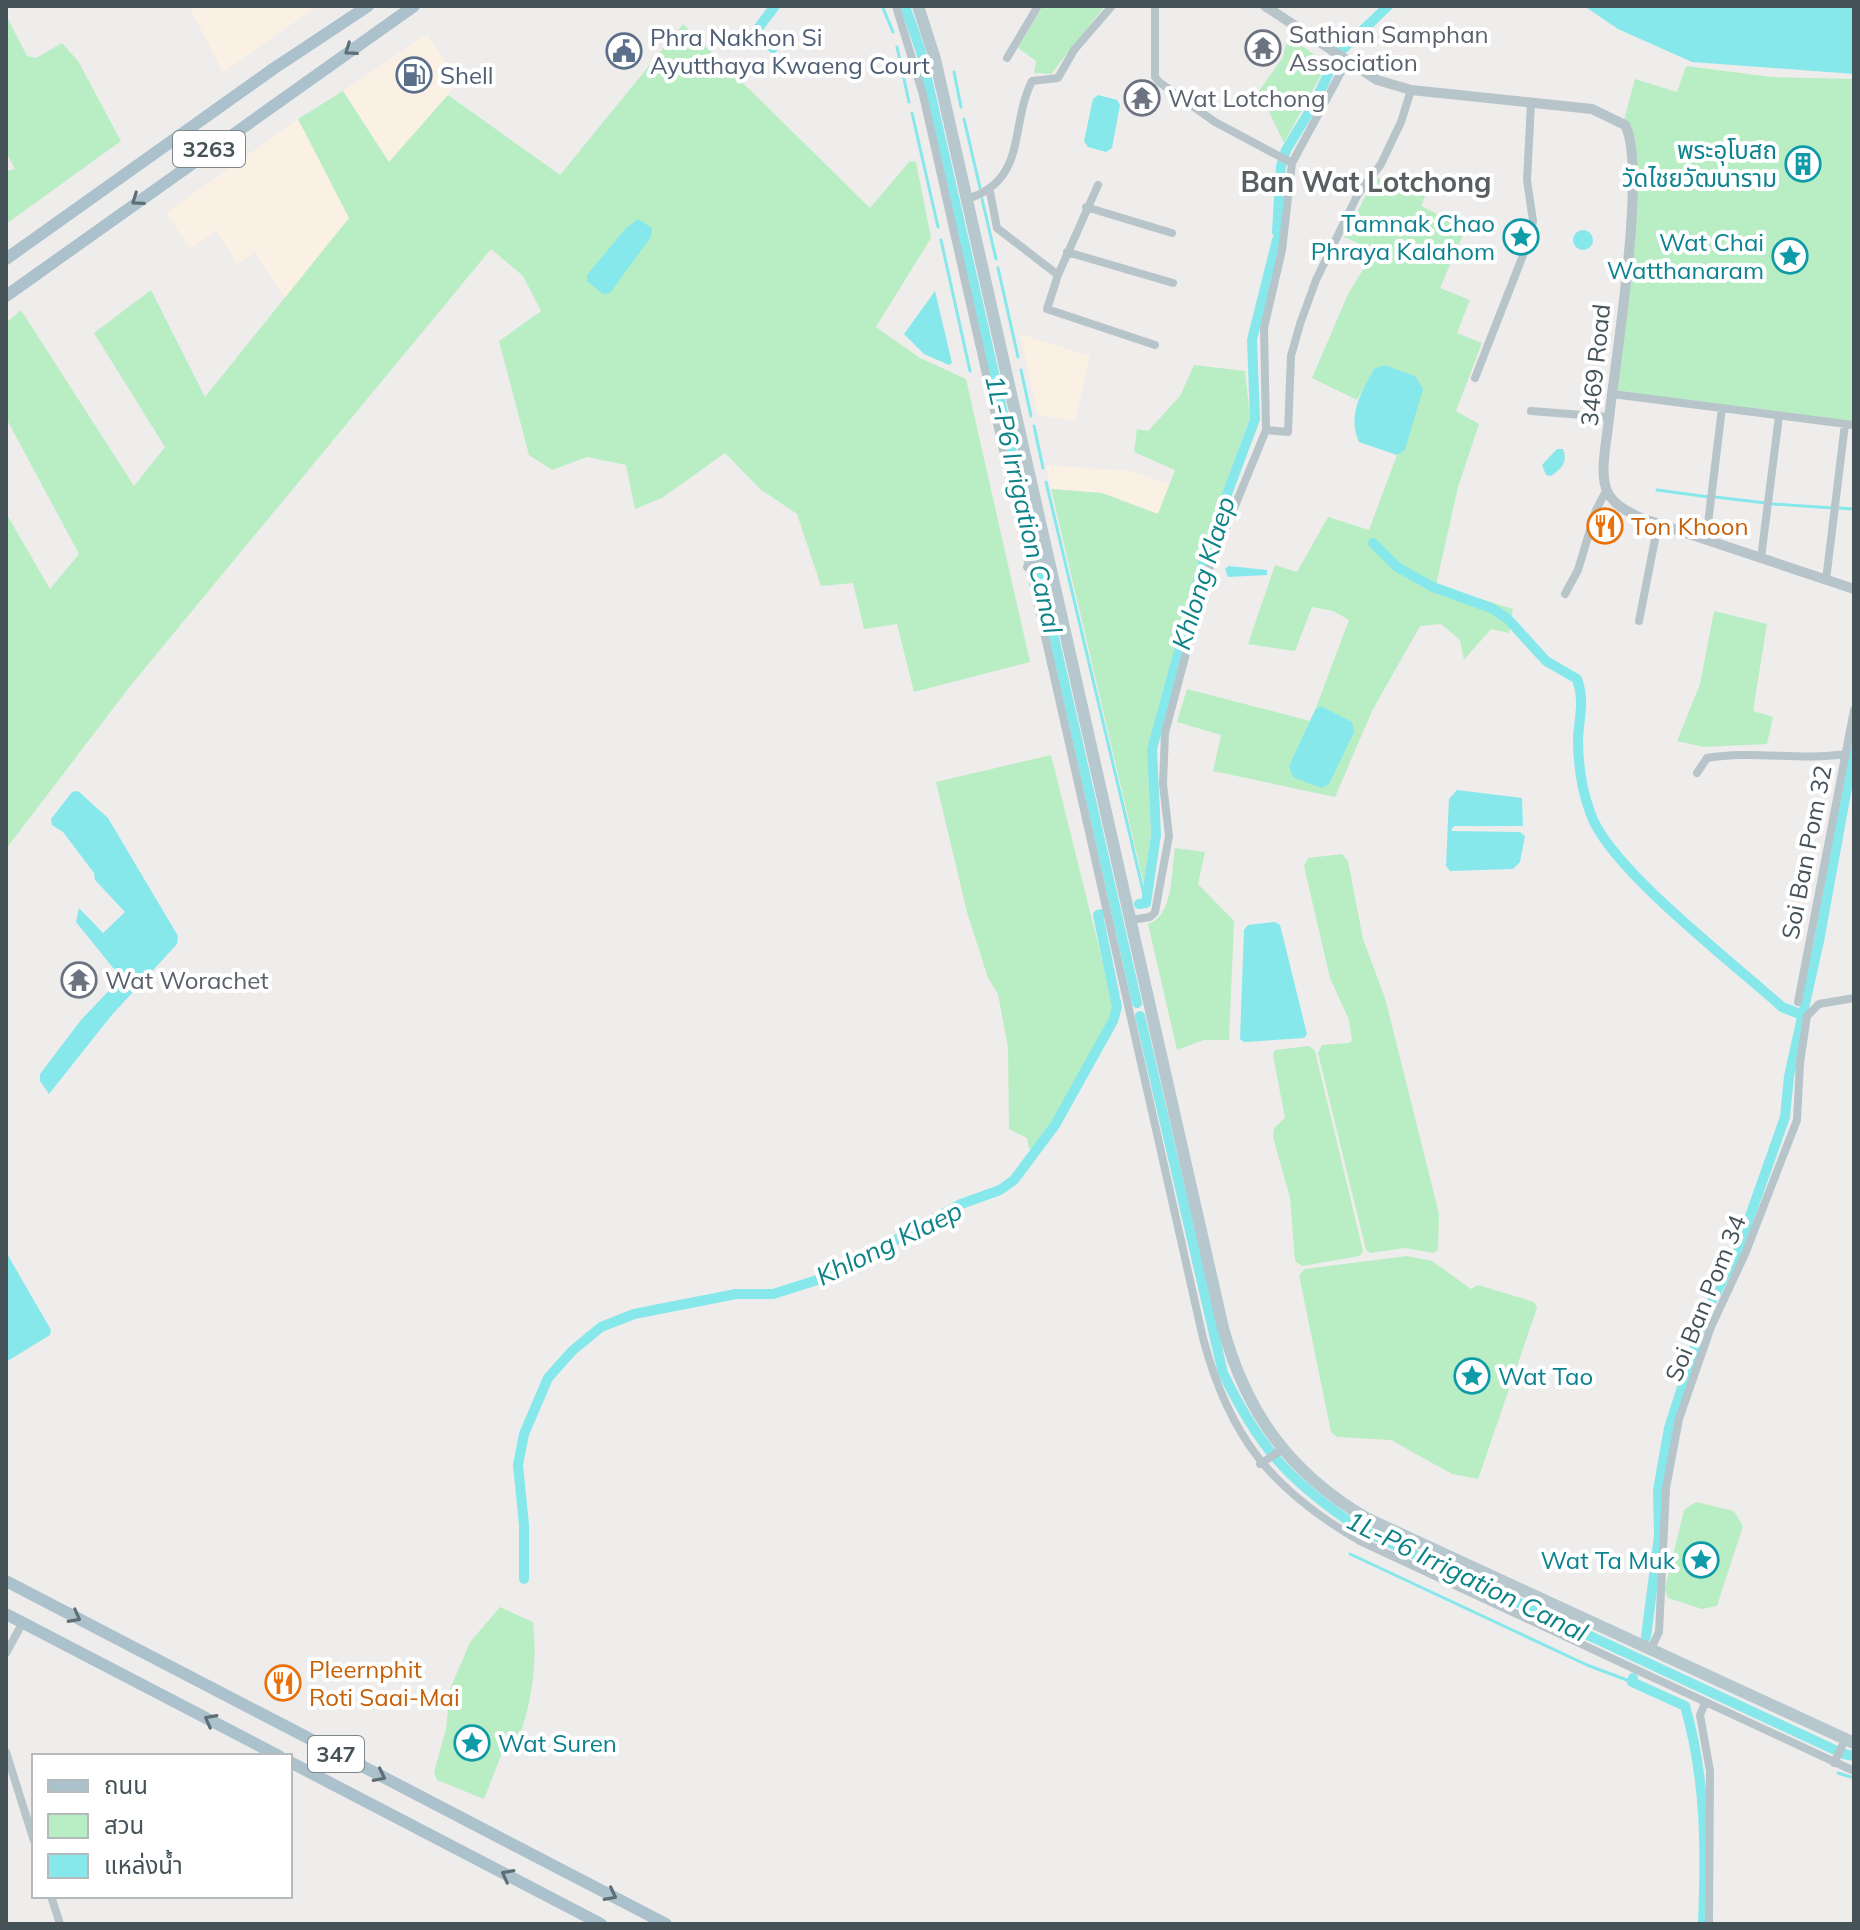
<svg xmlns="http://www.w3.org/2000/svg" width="1860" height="1930" font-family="Mulish,'Noto Sans Thai',sans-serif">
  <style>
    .commercial { fill: #fbf0e4 }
    .green { fill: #b9eec4 }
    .water { fill: #86e8eb }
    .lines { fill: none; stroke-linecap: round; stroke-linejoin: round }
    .stream { stroke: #86e8eb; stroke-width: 3 }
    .canal { stroke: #86e8eb; stroke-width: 10 }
    .minor { stroke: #b7c4c9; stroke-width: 8 }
    .tertiary { stroke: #b7c4c9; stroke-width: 10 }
    .secondary { stroke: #b7c7ce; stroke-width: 12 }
    .primary { stroke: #abc1cc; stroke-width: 12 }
    .oneway { stroke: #5e6e76 }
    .labels { text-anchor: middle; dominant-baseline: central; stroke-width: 8; stroke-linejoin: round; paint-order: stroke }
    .shield { fill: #fff; stroke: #7d878b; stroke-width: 2 }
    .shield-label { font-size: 22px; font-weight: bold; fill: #455359 }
    .worship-label { font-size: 24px; fill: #5b616d; stroke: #fff; text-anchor: start }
    .service-label { font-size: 24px; fill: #4e5e75; stroke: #fff; text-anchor: start }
    .culture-label { font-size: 24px; fill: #0d838f; stroke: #fff; text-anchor: end }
    .street-label { font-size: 24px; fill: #455359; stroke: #fff }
    .food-label { font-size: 24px; fill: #c56008; stroke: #fff; text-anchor: start }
    .water-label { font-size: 26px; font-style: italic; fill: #0d8387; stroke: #fff }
    .quarter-label { font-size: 28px; font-weight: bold; fill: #595e61; stroke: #fff }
  </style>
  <rect width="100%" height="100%" fill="#efecec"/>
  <!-- commercial -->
  <path class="commercial" d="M189,6H318L223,72Z
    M427,34L458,83L388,163L343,91Z
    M298,119L350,218L285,298L255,252L237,264L216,230L190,249L166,213Z
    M1020,334L1090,356L1075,421L1038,415Z
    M1046,465L1130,471L1170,484L1158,514L1102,493L1051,489Z"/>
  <!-- green -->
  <path class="green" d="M1043,6H1105L1051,74L1034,73L1036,61L1018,48Z
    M6,15L27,56L36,58L62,43L78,61L121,141L6,224V171L15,169L6,152Z
    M683,24L870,208L910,161L916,162L931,238L876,327L920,358L966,379L1030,662L914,692L897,624L864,629L853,583L821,586L797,514L760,489L725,453L662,498L635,509L626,465L587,457L552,470L529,455L499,341L541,311L523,276L491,249L131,685L6,849V513L50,589L79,554L6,418V323L21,310L134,486L165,447L94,333L151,290L205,397L349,218L298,119L343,91L389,162L448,95L560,175Z
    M1288,36L1327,64L1284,143L1259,91L1283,57Z
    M1686,66L1772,77L1854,79V421L1615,392L1636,154L1635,138L1624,120L1635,79L1677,92Z
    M1376,176L1394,192L1405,180L1427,192L1421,206L1466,228L1440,288L1470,300L1457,333L1482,343L1456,411L1479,424L1458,487L1436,585L1513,609L1509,633L1491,629L1464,660L1460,640L1441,624L1420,626L1372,711L1335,797L1213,771L1221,735L1177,722L1187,689L1310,721L1289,766L1322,706L1315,710L1349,620L1333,611L1312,607L1295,651L1248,644L1275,565L1297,572L1328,517L1369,530L1397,455L1405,450L1374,369L1357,400L1312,378L1349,292L1375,251L1344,237Z
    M1194,365L1245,371L1250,417L1203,545L1147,749L1151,834L1144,885L1051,489L1102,493L1158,514L1175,470L1134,452L1137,429L1148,431L1180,396Z
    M1714,611L1767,624L1753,711L1773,717L1767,744L1703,747L1677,741L1700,684Z
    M1051,755L1116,1016L1056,1124L1036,1148L1029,1149L1027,1138L1009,1129L1008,1048L998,994L988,978L967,912L936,782Z
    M1175,848L1205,852L1198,884L1234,921L1229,1040H1204L1177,1050L1148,924C1174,916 1171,871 1175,848Z
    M1342,854L1348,861L1363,939L1385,998L1439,1214L1438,1250L1434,1253L1405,1248L1370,1253L1366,1250L1318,1053L1322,1045L1349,1043L1352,1040L1349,1020L1330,978L1304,866L1308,858Z
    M1309,1046L1315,1051L1363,1251L1360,1256L1302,1266L1295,1261L1290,1198L1273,1137L1274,1128L1285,1118L1273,1055L1275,1050Z
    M1407,1256L1432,1261L1471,1289L1478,1285L1534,1302L1537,1308L1478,1479L1452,1474L1391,1440L1337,1437L1331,1432L1299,1275L1305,1269Z
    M1696,1502L1734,1511L1743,1526L1717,1606L1702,1609L1668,1598L1665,1589L1684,1510Z
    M500,1607L533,1622C538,1668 531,1708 514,1751L502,1753L484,1799L437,1780L434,1772L446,1729L450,1689L470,1642Z"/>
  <!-- water -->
  <path class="water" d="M1584,6H1854V74L1692,62L1618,29Z
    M1098,95L1117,100L1120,105L1112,148L1106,152L1088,147L1084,141L1093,99Z
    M638,219L652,228L651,237L610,293L603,294L587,281V275L626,228Z
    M1573 240a10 10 0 1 1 20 0a10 10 0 1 1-20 0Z
    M935,291L952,363L949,365L924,354L904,334Z
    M1384,365L1415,376L1423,389L1405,450L1397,455L1359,442C1347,416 1361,392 1374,369Z
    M1557,449H1563C1568,463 1562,468 1551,476L1546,475L1542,465Z
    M1229,566L1267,570V575L1228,577L1225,569Z
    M1321,706L1352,722L1354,732L1329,784L1321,788L1293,777L1289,766L1315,710Z
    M1457,790L1522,798L1523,826H1454L1451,831L1520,832L1525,836L1520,862L1513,869L1450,871L1446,866L1449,799Z
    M78,791L108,818L178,936L177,944L111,1016L49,1094L40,1081V1074L81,1020L118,981V974L76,922L79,908L103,933L125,912L95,880L94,873L63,832L52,825L51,819L72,792Z
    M1275,922L1280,925L1307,1034L1304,1038L1244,1042L1240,1039L1244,930L1248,925Z
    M6,1252L51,1330L50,1335L6,1362Z"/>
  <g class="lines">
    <!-- stream -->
    <path class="stream" d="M883,8L893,32
      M897,47L909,102
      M954,72L961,107
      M912,113L938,227
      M964,119L980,188
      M982,199L996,259
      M941,240L970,371
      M998,268L1018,357
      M1021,370L1031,416
      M1034,426L1043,468
      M1046,482L1146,903
      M1657,490L1709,497
      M1715,497L1766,503
      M1773,504L1833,508
      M1838,508L1854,509
      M1350,1554L1587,1665L1632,1682
      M1838,1773L1854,1778"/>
    <!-- canal -->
    <path class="canal" d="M905,6L921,52L1137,1003
      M773,48L758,34L759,27L775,6
      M1343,49L1388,6
      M1277,232L1281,166L1286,150L1314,104L1333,64
      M1373,543L1397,567L1433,587L1491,608L1507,618L1546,661L1577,679C1585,701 1579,717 1578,739C1578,763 1582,790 1590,812C1607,867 1735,964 1782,1007L1802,1015
      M1139,904L1146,903L1156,835L1152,749L1208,545L1255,419L1252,340L1277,240
      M1140,1016L1223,1373C1260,1450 1291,1483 1362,1530L1835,1750
      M524,1579V1525L518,1465L524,1434L548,1378L572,1351L601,1327L634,1314L736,1294H773L830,1276L961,1204L1000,1190L1014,1180L1055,1125L1113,1021L1117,1007L1098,915L1103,914
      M1646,1637L1659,1536L1658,1490L1669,1428L1706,1312L1737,1253L1785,1117L1789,1076L1819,941L1854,749
      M1633,1678L1632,1682L1685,1706C1706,1779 1706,1848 1703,1924
      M1844,1754L1854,1756"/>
    <!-- minor -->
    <path class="minor" d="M896,6L923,95L1203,1338C1229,1437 1272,1490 1360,1541L1854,1771
      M1155,6V77L1159,82L1215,122L1292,163
      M1007,58L1038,6
      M1098,185L1058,275L1047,309L1155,345
      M990,192L997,228L1058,275
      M967,199C1028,180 1009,127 1032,81L1058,78L1074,50L1112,6
      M1086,207L1172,233
      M1067,252L1173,283
      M1475,378L1529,240L1533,221L1527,180L1531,103
      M1612,394L1854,425
      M1531,411L1609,417
      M1266,430L1288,432L1291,356L1300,324L1316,280L1358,194L1381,164L1401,122L1411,90
      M1706,540L1722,408
      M1761,558L1779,416
      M1027,567L1048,561
      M1826,580L1845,424
      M1565,594L1578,570L1596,510L1606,491
      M1639,621L1658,524
      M1697,773L1707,758C1752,750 1799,761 1845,754
      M1131,920L1150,917L1155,912L1169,836L1163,784L1165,733L1207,574L1266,430L1264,328L1282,250L1292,163L1347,61
      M1798,1002L1854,710
      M1260,1464L1283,1449
      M1650,1651L1659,1632L1666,1488L1679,1419L1711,1327L1745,1254L1797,1120L1800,1063L1807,1016L1819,1004L1854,998
      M6,1653L23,1622
      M1705,1703L1700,1715L1710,1771L1709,1924
      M6,1752L34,1841
      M1834,1763L1845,1740
      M51,1896L60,1924"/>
    <!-- tertiary -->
    <path class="tertiary" d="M1265,6L1377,80L1411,90L1592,109L1625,125C1648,167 1614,368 1608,427C1606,445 1599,476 1608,493C1615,506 1629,512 1641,518L1854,589"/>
    <!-- secondary -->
    <path class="secondary" d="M918,6L935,59L1223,1328C1247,1414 1289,1472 1366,1518L1854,1743"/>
    <!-- primary -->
    <path class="primary" d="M6,259L273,69L368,6
      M6,296L414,6
      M6,1581L666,1924
      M6,1614L279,1756
      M290,1762L601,1924"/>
  </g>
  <!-- one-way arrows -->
  <defs><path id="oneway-chevron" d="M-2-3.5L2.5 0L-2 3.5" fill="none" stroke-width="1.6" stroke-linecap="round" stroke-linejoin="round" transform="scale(2)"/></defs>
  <g class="oneway">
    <use href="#oneway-chevron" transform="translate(350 50) rotate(145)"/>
    <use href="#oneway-chevron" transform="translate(137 200) rotate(145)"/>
    <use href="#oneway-chevron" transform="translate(75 1617) rotate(28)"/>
    <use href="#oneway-chevron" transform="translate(210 1720) rotate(-152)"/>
    <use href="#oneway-chevron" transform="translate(380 1776) rotate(27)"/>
    <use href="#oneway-chevron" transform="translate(507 1875) rotate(-152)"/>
    <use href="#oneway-chevron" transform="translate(611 1895) rotate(27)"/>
  </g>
  <!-- icons -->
  <defs>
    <symbol id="temple-ring" viewBox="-11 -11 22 22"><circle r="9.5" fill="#fff" stroke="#6b7280" stroke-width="1.5"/><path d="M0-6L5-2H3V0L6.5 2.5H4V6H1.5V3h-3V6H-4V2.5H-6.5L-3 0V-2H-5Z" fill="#6b7280"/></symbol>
    <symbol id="civic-ring" viewBox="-11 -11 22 22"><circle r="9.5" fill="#fff" stroke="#5c6f8a" stroke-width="1.5"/><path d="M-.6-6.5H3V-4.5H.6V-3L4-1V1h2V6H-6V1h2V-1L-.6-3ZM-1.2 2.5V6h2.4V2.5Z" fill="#5c6f8a"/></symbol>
    <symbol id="fuel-ring" viewBox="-11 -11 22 22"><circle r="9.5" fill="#fff" stroke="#5c6f8a" stroke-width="1.5"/><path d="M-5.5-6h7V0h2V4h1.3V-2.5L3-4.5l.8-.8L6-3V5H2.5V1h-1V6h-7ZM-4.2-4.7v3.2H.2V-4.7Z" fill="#5c6f8a"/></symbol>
    <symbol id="building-ring" viewBox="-11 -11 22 22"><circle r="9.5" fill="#fff" stroke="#0f9aa8" stroke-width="1.5"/><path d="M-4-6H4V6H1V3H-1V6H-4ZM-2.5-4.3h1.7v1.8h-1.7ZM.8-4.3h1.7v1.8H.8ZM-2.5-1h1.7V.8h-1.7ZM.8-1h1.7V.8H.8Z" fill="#0f9aa8"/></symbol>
    <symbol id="sight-ring" viewBox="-11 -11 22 22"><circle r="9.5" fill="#fff" stroke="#0f9aa8" stroke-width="1.5"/><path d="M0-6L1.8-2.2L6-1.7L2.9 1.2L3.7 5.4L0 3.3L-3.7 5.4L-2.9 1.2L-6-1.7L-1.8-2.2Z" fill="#0f9aa8"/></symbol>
    <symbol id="restaurant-ring" viewBox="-11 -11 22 22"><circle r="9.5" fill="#fff" stroke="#e8710a" stroke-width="1.5"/><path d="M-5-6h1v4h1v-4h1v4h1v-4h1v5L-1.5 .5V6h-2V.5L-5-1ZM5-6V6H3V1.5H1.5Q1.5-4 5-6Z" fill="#e8710a"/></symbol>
  </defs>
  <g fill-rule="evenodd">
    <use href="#temple-ring" x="1243" y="28" width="40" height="40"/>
    <use href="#civic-ring" x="604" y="31" width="40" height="40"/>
    <use href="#fuel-ring" x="394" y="55" width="40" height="40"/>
    <use href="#temple-ring" x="1122" y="78" width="40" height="40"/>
    <use href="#building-ring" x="1783" y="144" width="40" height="40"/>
    <use href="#sight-ring" x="1501" y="217" width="40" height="40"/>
    <use href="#sight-ring" x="1770" y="236" width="40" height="40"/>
    <use href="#restaurant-ring" x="1585" y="506" width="40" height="40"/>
    <use href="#temple-ring" x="59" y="960" width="40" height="40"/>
    <use href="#sight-ring" x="1452" y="1356" width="40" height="40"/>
    <use href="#sight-ring" x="1681" y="1540" width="40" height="40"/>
    <use href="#restaurant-ring" x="263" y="1663" width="40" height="40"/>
    <use href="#sight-ring" x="452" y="1723" width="40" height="40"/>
  </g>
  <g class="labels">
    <!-- shield labels -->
    <g class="shield">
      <rect x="173" y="131" width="72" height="36" rx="6"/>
      <rect x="308" y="1736" width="56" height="36" rx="6"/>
    </g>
    <g class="shield-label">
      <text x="209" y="149">3263</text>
      <text x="336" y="1754">347</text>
    </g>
    <!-- worship labels -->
    <g class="worship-label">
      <text x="1289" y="34">Sathian Samphan<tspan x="1289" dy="28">Association</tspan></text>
      <text x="1168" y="98">Wat Lotchong</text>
      <text x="105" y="980">Wat Worachet</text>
    </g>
    <!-- service labels -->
    <g class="service-label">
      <text x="650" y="37">Phra Nakhon Si<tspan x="650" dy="28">Ayutthaya Kwaeng Court</tspan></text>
      <text x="440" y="75">Shell</text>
    </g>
    <!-- culture labels -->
    <g class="culture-label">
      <text x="1777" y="150">พระอุโบสถ<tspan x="1777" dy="28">วัดไชยวัฒนาราม</tspan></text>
      <text x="1495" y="223">Tamnak Chao<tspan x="1495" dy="28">Phraya Kalahom</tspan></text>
      <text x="1764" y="242">Wat Chai<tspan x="1764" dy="28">Watthanaram</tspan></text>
      <text x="1498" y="1376" text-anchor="start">Wat Tao</text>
      <text x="1675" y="1560">Wat Ta Muk</text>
      <text x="498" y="1743" text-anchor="start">Wat Suren</text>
    </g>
    <!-- street labels -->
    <g class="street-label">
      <text transform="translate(1595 365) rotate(-84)">3469 Road</text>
      <text transform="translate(1806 852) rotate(-79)">Soi Ban Pom 32</text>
      <text transform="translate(1705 1298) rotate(-68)">Soi Ban Pom 34</text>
    </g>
    <!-- food labels -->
    <g class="food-label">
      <text x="1631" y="526">Ton Khoon</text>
      <text x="309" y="1669">Pleernphit<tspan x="309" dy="28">Roti Saai-Mai</tspan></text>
    </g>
    <!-- water labels -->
    <g class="water-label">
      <text transform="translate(1024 504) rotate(77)">1L-P6 Irrigation Canal</text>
      <text transform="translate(1203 573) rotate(-73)">Khlong Klaep</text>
      <text transform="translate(889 1243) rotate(-26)">Khlong Klaep</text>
      <text transform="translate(1467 1576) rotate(26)">1L-P6 Irrigation Canal</text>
    </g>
    <!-- quarter labels -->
    <g class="quarter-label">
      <text x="1366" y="181">Ban Wat Lotchong</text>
    </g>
  </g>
  <!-- border -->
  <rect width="1860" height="1930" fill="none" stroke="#455359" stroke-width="16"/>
  <!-- legend -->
  <rect x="32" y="1754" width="260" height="144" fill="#ffffff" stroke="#b5babd" stroke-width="2"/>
  <rect x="48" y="1780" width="40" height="12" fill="#abc1cc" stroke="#b5babd" stroke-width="2"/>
  <text x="104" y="1794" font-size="24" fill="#455359">ถนน</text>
  <rect x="48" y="1814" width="40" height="24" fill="#b9eec4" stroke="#b5babd" stroke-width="2"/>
  <text x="104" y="1834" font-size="24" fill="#455359">สวน</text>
  <rect x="48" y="1854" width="40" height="24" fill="#86e8eb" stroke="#b5babd" stroke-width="2"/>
  <text x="104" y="1874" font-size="24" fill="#455359">แหล่งน้ำ</text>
</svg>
